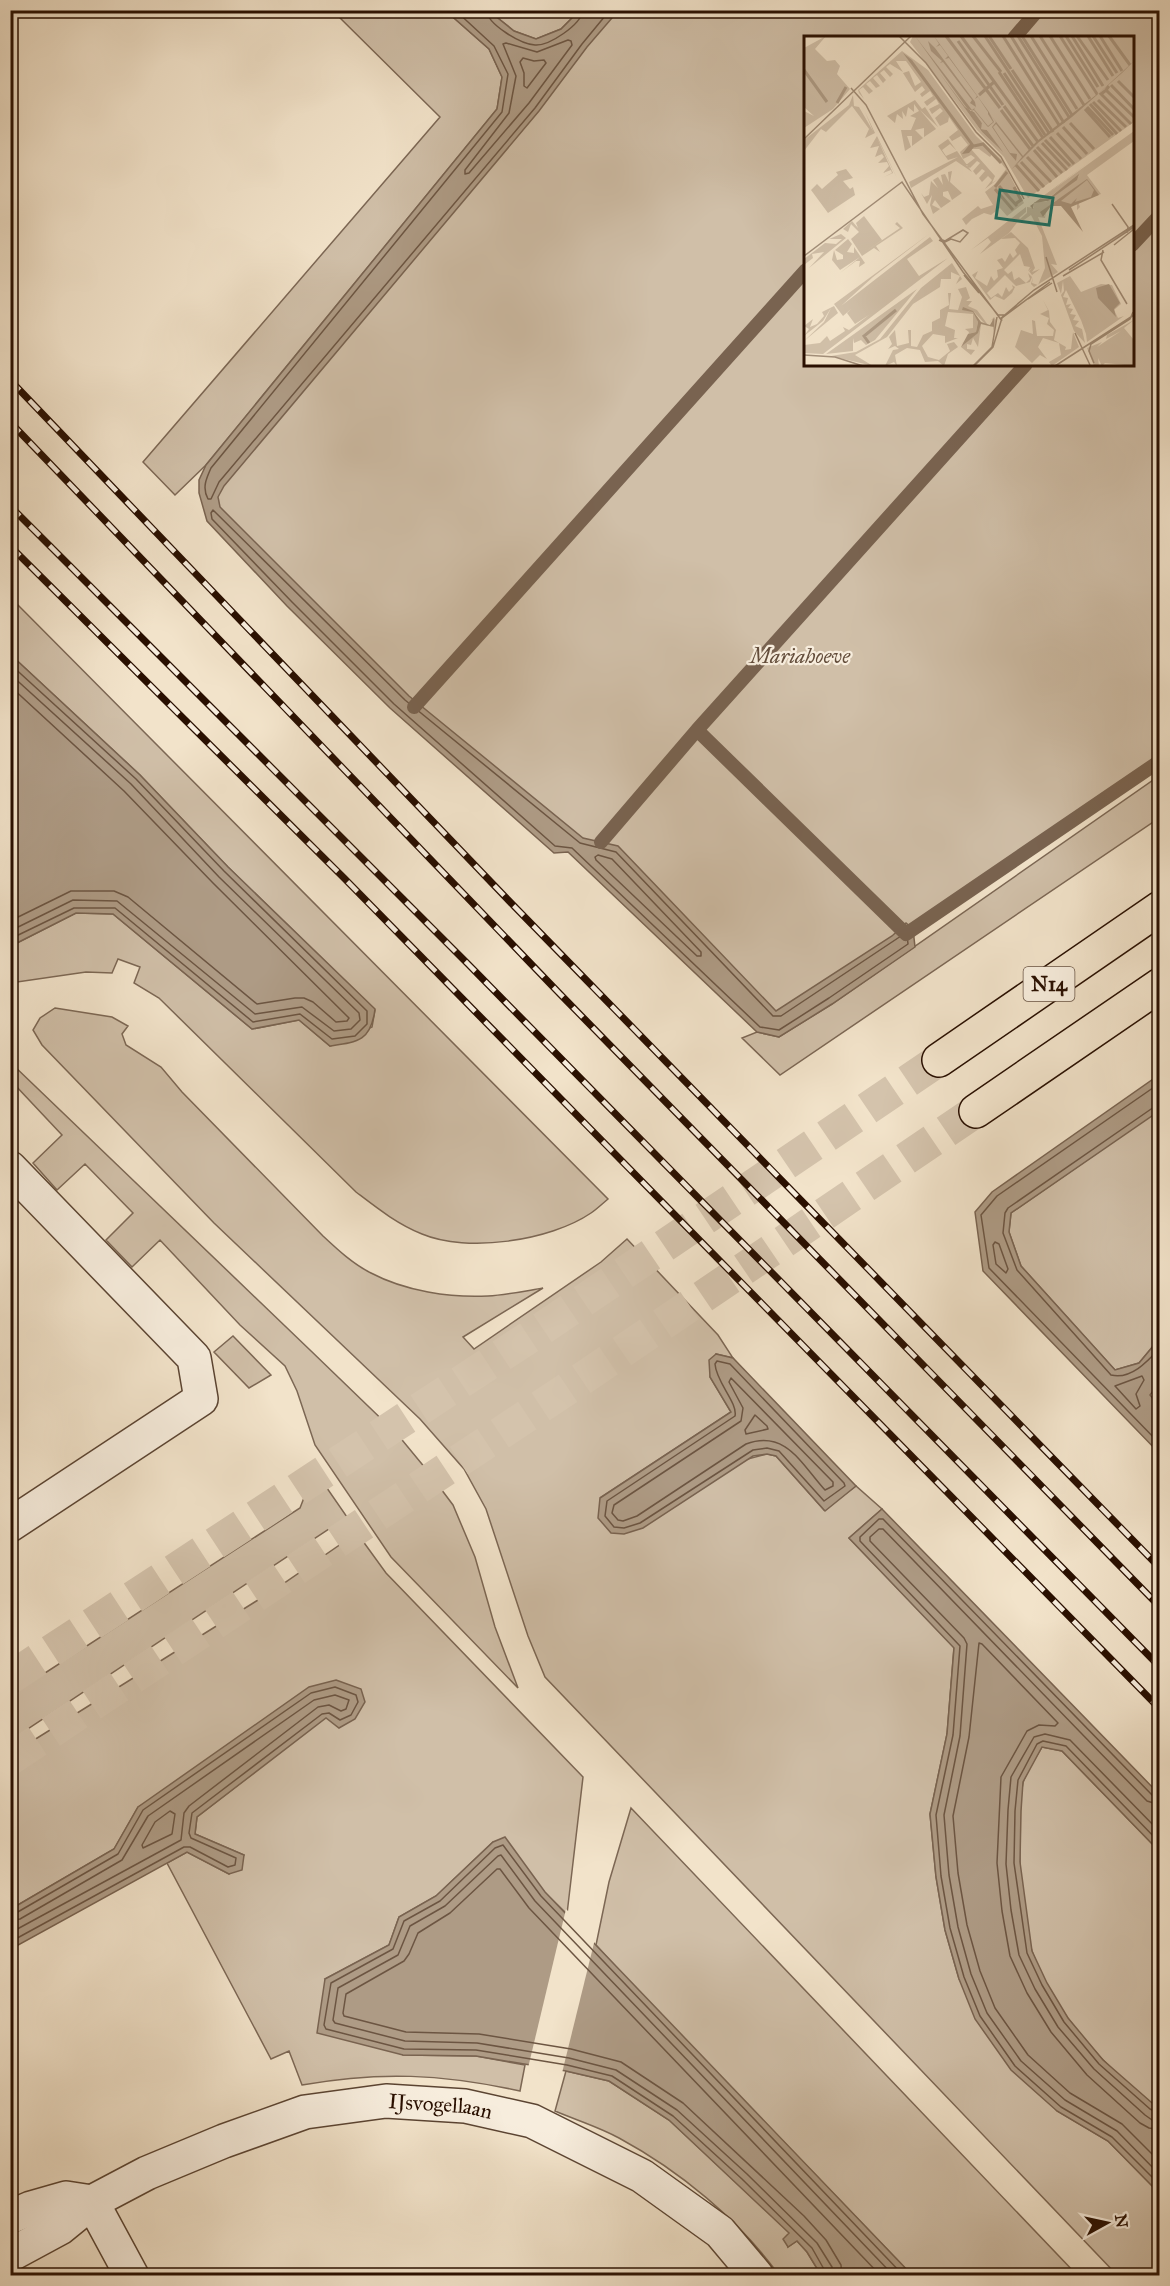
<svg xmlns="http://www.w3.org/2000/svg" width="1170" height="2286" font-family="'IM FELL Great Primer',serif">
  <style>
    .green { fill: #d0bfa8; stroke: #7c6754; stroke-width: 1.5; fill-rule: evenodd }
    .water { fill: #ae9b85; stroke: #796350; stroke-width: 1.5 }
    .pier { fill: #f2e3ca }
    .lines { fill: none; stroke-linecap: round; stroke-linejoin: round }
    .shore { stroke: #6c5542; stroke-width: 1.5 }
    .stream { stroke: #796350; stroke-width: 14 }
    .primary-tunnel { stroke: #d4c3ac; stroke-width: 33; stroke-dasharray: 33 16; stroke-linecap: butt }
    .street-casing { stroke: #5b4432; stroke-width: 36 }
    .primary-casing { stroke: #290f00; stroke-width: 36 }
    .street { stroke: #f7eddd; stroke-width: 33 }
    .primary { stroke: #f2e3ca; stroke-width: 33 }
    .rail-casing { stroke: #290f00; stroke-width: 7 }
    .rail { stroke: #f7eddd; stroke-width: 4.5; stroke-dasharray: 14; stroke-linecap: butt }
    .labels { text-anchor: middle; dominant-baseline: central; stroke-width: 4.5; stroke-linejoin: round; paint-order: stroke }
    .shield { fill: #f7eddd; stroke: #675242; stroke-width: 1.5 }
    .shield-label { font-size: 20px; font-weight: bold; fill: #290f00 }
    .park-label { font-size: 21px; font-style: italic; fill: #634d3b; stroke: #f7eddd }
    .street-label { font-size: 21px; fill: #290f00; stroke: #f7eddd }
    .inset-river { fill: none; stroke: #ae9b85; stroke-width: 3 }
    .inset-road { fill: none; stroke: #a28e79; stroke-width: 1.5 }
    .view { fill: #0f766e; fill-opacity: 0.15; stroke: #0f766e; stroke-width: 3 }
    .inset-edge { fill: none; stroke: #290f00; stroke-width: 3 }
  </style>
  <rect width="100%" height="100%" fill="#f2e3ca"/>
  <filter id="stains"><feTurbulence type="fractalNoise" baseFrequency=".00333" numOctaves="4"/><feColorMatrix values="0 0 0 0 .2 0 0 0 0 .09 0 0 0 0 .02 0 0 0 .5 -.17"/></filter>
  <radialGradient id="worn" r=".72"><stop offset=".6" stop-color="#630" stop-opacity="0"/><stop offset="1" stop-color="#630" stop-opacity=".3"/></radialGradient>
  <!-- green -->
  <path class="green" d="M333,11H446L489,49L502,77L497,109L206,465L175,495L143,462L440,117Z
    M489,11H579L561,29L536,39L514,31Z
    M599,11H1159V758L784,1024L424,722L216,519L210,478ZM806,38H1132V364H806Z
    M10,597L608,1199C602,1204 597,1209 591,1213C550,1241 467,1253 422,1234C397,1224 377,1208 356,1192L159,998L134,983L140,967L118,959L112,973L86,972L17,982L11,979V946L76,913L113,914L252,1029L299,1020L330,1046L372,1027L375,1010L228,867L140,775L11,655Z
    M1159,776V818L780,1075L742,1038L757,1032L779,1037L832,1004Z
    M55,1008L112,1017L128,1026L122,1034L126,1045L161,1067L182,1092L323,1236C338,1250 353,1264 371,1273C405,1291 450,1298 488,1296C506,1295 525,1291 543,1288L463,1337L474,1349L601,1262L627,1239L718,1335L733,1358L716,1354L710,1377L731,1412L600,1498L767,1454L776,1456L824,1510L856,1486L882,1509L849,1538L954,1647L947,1734L930,1814L936,1877L945,1930L959,1979L1057,2111L1108,2141L1159,2193V2275H1117L545,1677L528,1636L486,1509L464,1469L420,1419L214,1223L42,1045L33,1030L40,1018Z
    M11,1063L310,1350L398,1435L426,1469L453,1505L475,1557L495,1627L518,1688L391,1557L315,1445L297,1391L285,1366L240,1325L160,1240L132,1267L106,1240L133,1213L85,1164L57,1190L33,1163L62,1135L14,1084L11,1086Z
    M1159,1110V1339L1139,1363L1115,1370L1021,1266L1009,1232L1011,1213Z
    M233,1336L271,1375L249,1388L214,1352Z
    M311,1465L347,1517L11,1740V1695L300,1508L307,1490L303,1470Z
    M357,1533L386,1573L583,1777L567,1914L493,1842L436,1896L399,1917L389,1945L325,1979L403,2055L476,2056L525,2065L520,2091C442,2074 380,2071 302,2085L289,2051L271,2059L167,1863L187,1852L229,1874L244,1855L195,1834L197,1817L361,1689L138,1807L114,1849L11,1909L10,1755L274,1590Z
    M1042,1747L1062,1751L1159,1851V2109C1109,2072 1052,2012 1032,1951C1023,1922 1019,1874 1020,1843C1021,1823 1019,1802 1023,1783C1026,1771 1036,1758 1042,1747Z
    M631,1808L1077,2275H912L625,1977L596,1945L609,1882Z
    M566,2071L609,2081L669,2120L790,2233L788,2247L797,2241L807,2252L821,2275H779C738,2219 680,2171 619,2138C599,2127 576,2120 555,2111Z"/>
  <!-- water -->
  <path class="water" d="M446,11H489L514,31L536,39L561,29L579,11H618L587,47L539,111L224,486L218,497L220,507L409,696L583,838L618,846L776,1011L892,936L906,923L913,929L915,947L832,1004L779,1037L757,1032L568,852L554,853L390,708L287,606L207,521L199,493V480L206,465L497,109L502,77L489,49Z
    M11,655L140,775L228,867L375,1009C371,1041 358,1042 330,1046L299,1020L252,1029L113,914L76,913L11,946Z
    M1159,1075V1111L1011,1213L1009,1232L1021,1266L1115,1370L1139,1363L1159,1339V1383L1150,1395L1159,1406V1453L983,1271L975,1212L992,1192Z
    M716,1354L733,1358L856,1486L825,1511L776,1456L767,1454L753,1456L643,1528L624,1534L611,1533L598,1518L600,1498L731,1412L710,1377L709,1360Z
    M882,1509L1159,1794V1851L1062,1751L1042,1747L1023,1782L1021,1811L1020,1862L1032,1951L1047,1983L1068,2018L1103,2060L1159,2109V2193L1108,2141L1057,2111L1011,2070L975,2019L959,1979L945,1930L936,1877L930,1814L947,1734L954,1648L849,1538Z
    M336,1680L361,1689L365,1702L355,1719L339,1728L326,1718L197,1817L195,1834L244,1855L242,1870L229,1874L187,1852L11,1949V1909L114,1849L138,1807L309,1687Z
    M505,1837L545,1892L912,2275H821L807,2252L797,2241L788,2247L783,2239L789,2233L669,2120L609,2081L566,2071L476,2056L403,2055L317,2033L325,1979L389,1945L399,1917L436,1896L493,1842Z"/>
  <!-- pier -->
  <path class="pier" d="M566,1909L595,1939L562,2073L528,2068Z"/>
  <g class="lines">
    <!-- shore -->
    <path class="shore" d="M455,10L494,46L508,74L502,112L211,468C206,479 202,488 208,499H211L219,482L535,108L582,44L610,10
      M486,10C488,25 521,44 535,45C549,46 581,25 583,10
      M568,40L571,41L572,45L529,103L469,173L465,174V170L509,113L516,76L503,44L506,43L537,52Z
      M523,58L534,61L544,60L546,63L527,88L524,86V73L520,62Z
      M213,510L405,700L580,843L616,852L773,1016H781L904,934L907,935L908,944L829,998L779,1030L760,1027L572,848L555,846L394,704L292,602L212,519L211,513Z
      M10,664L136,779L224,871L367,1011V1024L355,1036L332,1039L300,1014L253,1022L115,908H74L10,939
      M10,674L131,784L219,877L359,1013L360,1020L351,1029L334,1031L302,1007L255,1014L117,901L73,900L10,931
      M10,686L124,791L213,883L349,1018L347,1021L336,1022L313,1002L304,998H295L257,1004L128,897L114,891H71L10,921
      M598,855L612,859L701,952V956H697L596,860L595,857Z
      M1160,1083L997,1196L981,1215L989,1268L1160,1444
      M1160,1106L1154,1107L1008,1208L1005,1213L1003,1233L1017,1270L1111,1375C1131,1380 1148,1361 1160,1348
      M995,1242L999,1244L1008,1269L1006,1273L996,1264L993,1245Z
      M717,1361L730,1364L844,1483L845,1486L824,1501L779,1451L767,1448L753,1450L640,1523L624,1528L614,1527L605,1516L607,1501L735,1416C738,1403 716,1382 715,1364Z
      M1142,1376L1144,1380L1136,1394L1140,1406L1136,1409L1115,1386Z
      M731,1378L833,1482V1486L825,1490C802,1465 786,1429 746,1444L637,1516L623,1521L618,1520L612,1513L614,1505L741,1421L743,1408L729,1382Z
      M755,1415L767,1426L768,1429L746,1434L745,1430Z
      M1160,1798L1153,1796L883,1519H879L860,1537V1541L960,1646L953,1735L936,1815L941,1876L950,1928L964,1977L980,2016L1015,2066L1061,2107L1112,2137L1160,2185
      M1160,1805L1147,1801L883,1529H879L870,1537V1541L964,1638L967,1644L960,1736L944,1815L949,1875L958,1927L971,1974L987,2013L1021,2061L1065,2100L1117,2131L1160,2175
      M170,1811L175,1814L172,1834L143,1848L142,1845L155,1822Z
      M1160,1832L1070,1740L1045,1734L1034,1737L1011,1777L1008,1810L1006,1864L1011,1910L1019,1955L1035,1989L1058,2027L1094,2069L1145,2115L1152,2120L1160,2121
      M1160,1843L1066,1746L1043,1741L1037,1744L1018,1780L1015,1811L1014,1863L1027,1953L1042,1985L1064,2022L1099,2064L1150,2109L1160,2114
      M10,1914L16,1913L118,1854L143,1810L311,1693L335,1687L356,1695L358,1702L351,1715L340,1720L329,1713L322,1714L192,1813L189,1833L191,1838L236,1858L235,1865L228,1867L190,1847H184L10,1942
      M10,1921L20,1919L122,1860L148,1816L314,1700L335,1695L349,1700L346,1709L341,1711L329,1705L318,1707L189,1806L184,1813L181,1840L10,1933
      M1160,2130L1149,2128L1140,2123L1087,2075L1051,2032L1027,1993L1010,1956L1002,1911L997,1863L1001,1777L1027,1731L1039,1725L1055,1726L1058,1723L982,1644L979,1643L969,1737L953,1816L958,1873L967,1925L980,1971L995,2008L1028,2055L1070,2093L1122,2124L1160,2162
      M826,2276L825,2271L812,2248L742,2179L673,2116L612,2076L567,2065L476,2050L404,2049L326,2029L324,2025L331,1983L393,1949L404,1921L440,1901L495,1848L503,1845L541,1896L904,2276
      M833,2276L832,2267L817,2243L747,2174L677,2110L616,2070L569,2058L477,2043L405,2041L335,2023L333,2020L338,1988L398,1955L410,1926L445,1906L498,1856L501,1855L535,1901L894,2276
      M842,2276L841,2265L826,2240L804,2216L683,2103L621,2062L571,2049L479,2034L406,2032L344,2016L343,2013L346,1994L404,1961L409,1954L418,1933L450,1913L497,1869H500L529,1908L881,2276"/>
    <!-- stream -->
    <path class="stream" d="M1014,38L1038,10
      M1132,245L1160,215
      M414,707L806,270
      M697,730L906,934L1160,761
      M601,842L697,730L1026,364"/>
    <!-- primary-tunnel -->
    <path class="primary-tunnel" d="M10,1678L531,1336L939,1060
      M10,1759L567,1389L976,1111"/>
    <defs>
      <g id="street">
        <path d="M10,1168L194,1358L201,1399L10,1525"/>
        <path d="M92,2202L132,2276"/>
        <path d="M10,2217L31,2208L66,2198L92,2202"/>
        <path id="s1" d="M10,2255L60,2228L92,2202L147,2173L224,2141L305,2112L386,2101L465,2106L532,2121L642,2176L720,2232L757,2276"/>
      </g>
      <path id="primary" d="M939,1060L1160,908
        M976,1111L1160,985"/>
    </defs>
    <!-- street casing -->
    <use href="#street" class="street-casing"/>
    <!-- primary casing -->
    <use href="#primary" class="primary-casing"/>
    <!-- street -->
    <use href="#street" class="street"/>
    <!-- primary -->
    <use href="#primary" class="primary"/>
    <defs>
      <path id="rail" d="M10,380L514,906L1160,1568
        M10,422L560,994L1160,1607
        M10,506L468,964L1160,1667
        M10,546L344,878L1160,1709"/>
    </defs>
    <!-- rail casing -->
    <use href="#rail" class="rail-casing"/>
    <!-- rail -->
    <use href="#rail" class="rail"/>
  </g>
  <g class="labels">
    <!-- shield labels -->
    <rect class="shield" x="1023.5" y="967" width="51" height="34" rx="4.5"/>
    <g class="shield-label">
      <text x="1049" y="984">N14</text>
    </g>
    <!-- park labels -->
    <g class="park-label">
      <text x="800" y="656">Mariahoeve</text>
    </g>
    <!-- street labels -->
    <g class="street-label">
      <text stroke="none"><textPath href="#s1" startOffset="466">IJsvogellaan</textPath></text>
    </g>
  </g>
  <!-- overview -->
  <g transform="translate(804 36)">
    <rect width="330" height="330" fill="#f2e3ca"/>
    <path d="M22,0L11,13L23,25L31,24L36,30L33,38L46,53L29,73L0,92V75L10,80L0,71V12ZM109,0H330V86L224,162L200,121L173,94L106,6ZM141,44L161,72L169,75L178,87L176,93L183,94L196,113L178,96ZM98,15L124,34L172,100L198,124L220,167L203,180L196,172L187,179L180,177L168,183L162,189L158,183L174,170L177,173L189,169L181,156L191,148L202,133L189,117L186,121L175,113H167L191,140L188,147L194,143L181,153L188,144L184,140L178,146L175,142L181,135L178,133L172,139L169,135L176,127L173,125L166,132L162,129L171,122L167,119L159,123L156,116L164,109L157,100L148,105L145,101L154,94L145,81L144,86L136,90L131,82L139,75L136,72L128,78L125,73L135,68L132,63L123,70L120,66L129,60L126,55L118,61L116,58L121,54L118,50L111,56L99,37L105,35L111,50L117,46L102,25H92L99,36L86,28L82,31L89,38L86,41L80,34L76,37L82,44L79,47L73,39L69,42L76,50L72,52L66,45L62,48L69,55L65,58L59,51L55,54L60,63L55,57L54,54ZM49,59L50,70L55,71L69,95L61,76L71,97L61,102L65,93L48,70L22,96L17,93L0,115V104L45,69ZM111,64L118,73L121,71L134,91L116,74L132,93L120,101V92L111,94L119,102L108,110V100H103L107,111L101,115L97,94H107L112,82L106,80L115,75L110,68V76L104,71L102,81L98,75L99,83L93,78L91,87L83,80ZM330,95V105L283,139L297,158L274,166L276,171L273,174V167L263,170L253,164L237,176L240,181L242,176L241,182L234,181L253,229L247,228L254,236L230,251L227,248L229,241L228,247L234,249L241,232L238,200L227,179L217,186L215,184L205,197L176,218L187,206L184,202L167,214L222,171V176L215,182L216,183L223,177V171L230,172V166H242L264,150L276,139L243,163H236ZM73,100L93,142L73,102L89,137L80,141L88,137L87,134L79,137L85,130L83,126L74,127L80,121L78,118L71,121L75,110L66,112ZM144,103L152,114L146,108L138,114L142,120L153,115L168,136L152,125L107,152L105,146L154,121L144,124L134,110ZM42,133L49,142L39,145L46,153L49,151L51,159L24,177L7,154L13,148L18,153L34,139L32,136ZM148,135L146,146L158,157L148,164L144,155L139,156V160L147,165L137,172L131,164L128,169L136,173L129,178L126,169L128,159L123,168L117,157L120,161L125,159L127,145L134,152L129,144L134,141L139,149L137,139L141,138L145,146L144,136ZM60,180L78,204L59,217L96,192L91,188L93,186L99,192L72,210L76,216L70,212L58,220L47,203L55,196L47,188L44,196L39,193L48,185L54,192L52,187ZM207,196L224,212L231,232L228,236L236,233L228,239L225,235L228,232L224,235L226,231L220,230L216,218L200,234L204,238L208,235L210,244L215,241L222,247L226,243L224,237L228,241L226,246L212,250L201,239L183,257L187,262L194,257L198,261L202,251L205,256L209,252L208,249L211,251L208,257L200,264L191,260L186,264L168,239L174,235L171,242L183,250L187,240L190,245L194,241L193,234L199,232L193,224L198,222L201,226L206,217L209,222L213,218L211,214L216,207L211,202L197,203ZM37,198L42,202L5,232L20,216L8,218L9,222L0,229V223L21,207L32,208L38,203H25ZM125,198L69,241L37,270L126,201L129,205L103,223L115,240L144,222L19,318L0,317V309L16,307L23,300L26,305L41,295L39,291L45,294L65,279L51,288L43,277L47,273L39,280L30,268ZM44,203L48,208L43,216L50,217V211L61,227L55,231L56,225H52L36,237L56,221L36,234L28,224L30,214L33,224L39,223V219L31,214ZM148,227L158,243L152,248L156,240L147,236V243H137L136,251L109,268L83,301L51,319L69,330L27,320L52,316L76,303L117,252ZM266,240L277,256L297,248L308,249L317,268L310,274L314,282L320,280L283,306L282,298L277,284L262,254L259,261L264,262L262,269L267,268L264,272L269,273L266,278L272,279L269,284L275,285L271,290L278,293L281,307L270,295L257,259L260,255L259,245L257,258L253,247ZM162,251L166,262L162,265H168L164,270L173,274L184,289L190,291L188,283L185,287L190,281L192,284L190,299L189,291L177,288L174,311L169,302L167,309L163,308V313L171,314L167,319L157,311L173,297L177,288L182,289L170,276L174,286L172,296L164,298V303L156,309L163,303L165,296L161,293L169,292V278L144,276L141,290L151,294L150,302H154L141,307V300L129,298L118,310L124,321L135,324L146,315L143,308L150,306L154,311L144,318L140,330L134,325L121,326L116,314L103,312L91,319L93,330L90,326L81,330L89,314L95,313L91,310L84,313L88,308L85,301L91,294L93,310L105,307L104,294H107V310L113,311L119,299L128,295V286L136,282V274L145,269L144,257H147L145,273L154,274L158,261L154,253ZM113,253L71,304L62,309L57,304L50,307L49,302V315L22,318ZM239,264L245,275L246,286L252,294L250,304L262,311L261,314L267,313L269,296L275,311L248,330L245,326L257,319L255,307L239,302L234,311L243,323L236,319L228,327L211,311L217,294L229,298L228,284L231,285L233,300H249L250,294L243,288L245,282L236,278L244,274ZM30,270L34,277L0,305L20,286L27,272L19,285L0,300L5,293L0,290L9,283L6,291L13,288L20,280L18,276ZM330,284L320,292L330,304V330L301,327L298,330L294,322L295,330H290L283,312L298,306L293,311L317,295L302,303L303,299Z" fill="#d0bfa8" fill-rule="evenodd"/>
    <path d="M111,0L168,74L172,71L166,67L168,64L139,26L136,27L138,25L127,15L124,5L131,12L171,66L172,71L170,73L184,90L189,86L184,78V76L174,61L171,63L173,60L145,22L141,23L144,20L136,9L132,11L135,8L130,0L185,76L190,86L184,91L183,90L170,74L167,75L162,71ZM99,17L108,24L171,110L165,117L158,118L166,108ZM330,25L318,37L268,81L235,106L208,133L218,121L192,88L189,91L206,117L213,118L212,125L206,118L188,91L192,86L186,78L219,120L233,105L292,59L291,55L294,58ZM134,35L161,71L170,76L178,87L177,93L183,94L199,116L178,96ZM284,127L236,163H244L275,138L273,144L244,165L230,167L229,173L226,170ZM283,143L295,159L267,171L279,196L257,170H247L239,181L236,176ZM283,144L290,154L287,161L271,166L273,162L267,168L257,165ZM305,248L316,267L310,273L312,281L294,262L292,252ZM159,271L169,275L177,286L186,289L190,282V291L177,288L174,297L157,311L164,298L172,296L174,286L169,276L158,274Z" fill="#ae9b85" fill-rule="evenodd"/>
    <path class="inset-river" d="M142,0L196,72M157,0L234,106M169,0L197,36M181,0L245,97M185,0L207,33M199,0L255,89M207,0L260,87M214,0L265,81M218,0L268,79M227,0L273,73M236,0L280,69M246,0L286,63M256,0L293,58M262,0L294,51M268,0L299,50M273,0L304,44M284,0L309,40M289,0L313,37M296,0L318,35M305,0L326,29M154,5L199,69M0,34L23,66M208,34L249,96M195,36L239,102M200,37L241,99M314,45L330,61M307,49L330,73M305,50L302,54L330,81M301,55L297,58L327,88M175,59L190,46M294,64L322,91M289,66L317,95M33,67L42,51M286,68L313,98M200,70L229,110M283,71L309,99M281,73L306,101M197,74L226,113M266,87L290,113M259,91L283,118M253,97L277,123M246,101L270,128M241,104L266,130M238,107L263,134M170,110L179,108L197,127M233,111L258,137M230,114L253,141M223,121L247,146M217,126L240,151M212,129L235,155M195,150L213,170M191,151L203,136M210,151L217,164L211,168M191,153L209,174M65,307L60,300L92,274"/>
    <path class="inset-road" d="M95,0L122,27L172,96L197,121L220,163M47,52L62,69L119,178L198,285M0,103L107,0M308,168L324,191L323,197M135,204L139,206H141L147,203L156,206L164,197L159,194L141,205L136,203M310,209L330,193M299,214L297,224L323,268M0,220L98,146L159,236L194,279H201M242,221L253,256M265,234L330,191M160,239L175,257M259,240L300,216M224,263L248,247M196,283L230,254L330,189M271,297L286,329M0,319L31,321L59,330M290,327L285,315L287,308L326,283L329,276M169,330L188,311L193,281M170,330L189,311L198,282L246,246M251,330L330,279"/>
    <path class="view" d="M196,154L249,162L245,189L192,182Z"/>
    <rect width="330" height="330" class="inset-edge"/>
  </g>
  <!-- margin -->
  <rect width="1170" height="2286" fill="none" stroke="#f2e3ca" stroke-width="36"/>
  <rect x="12" y="12" width="1146" height="2262" fill="none" stroke="#290f00" stroke-width="3"/>
  <rect x="18" y="18" width="1134" height="2250" fill="none" stroke="#290f00" stroke-width="1.5"/>
  <!-- north arrow -->
  <g transform="translate(1107 2223) rotate(82)" stroke="#f7eddd" stroke-width="4.5" paint-order="stroke">
  <path d="M0-4.5L10 22L0 15L-10 22Z" fill="#290f00"/>
  <text y="-9" font-size="16" font-weight="bold" text-anchor="middle" fill="#290f00">N</text>
  </g>
  <rect width="100%" height="100%" filter="url(#stains)"/>
  <rect width="100%" height="100%" fill="url(#worn)"/>
</svg>
